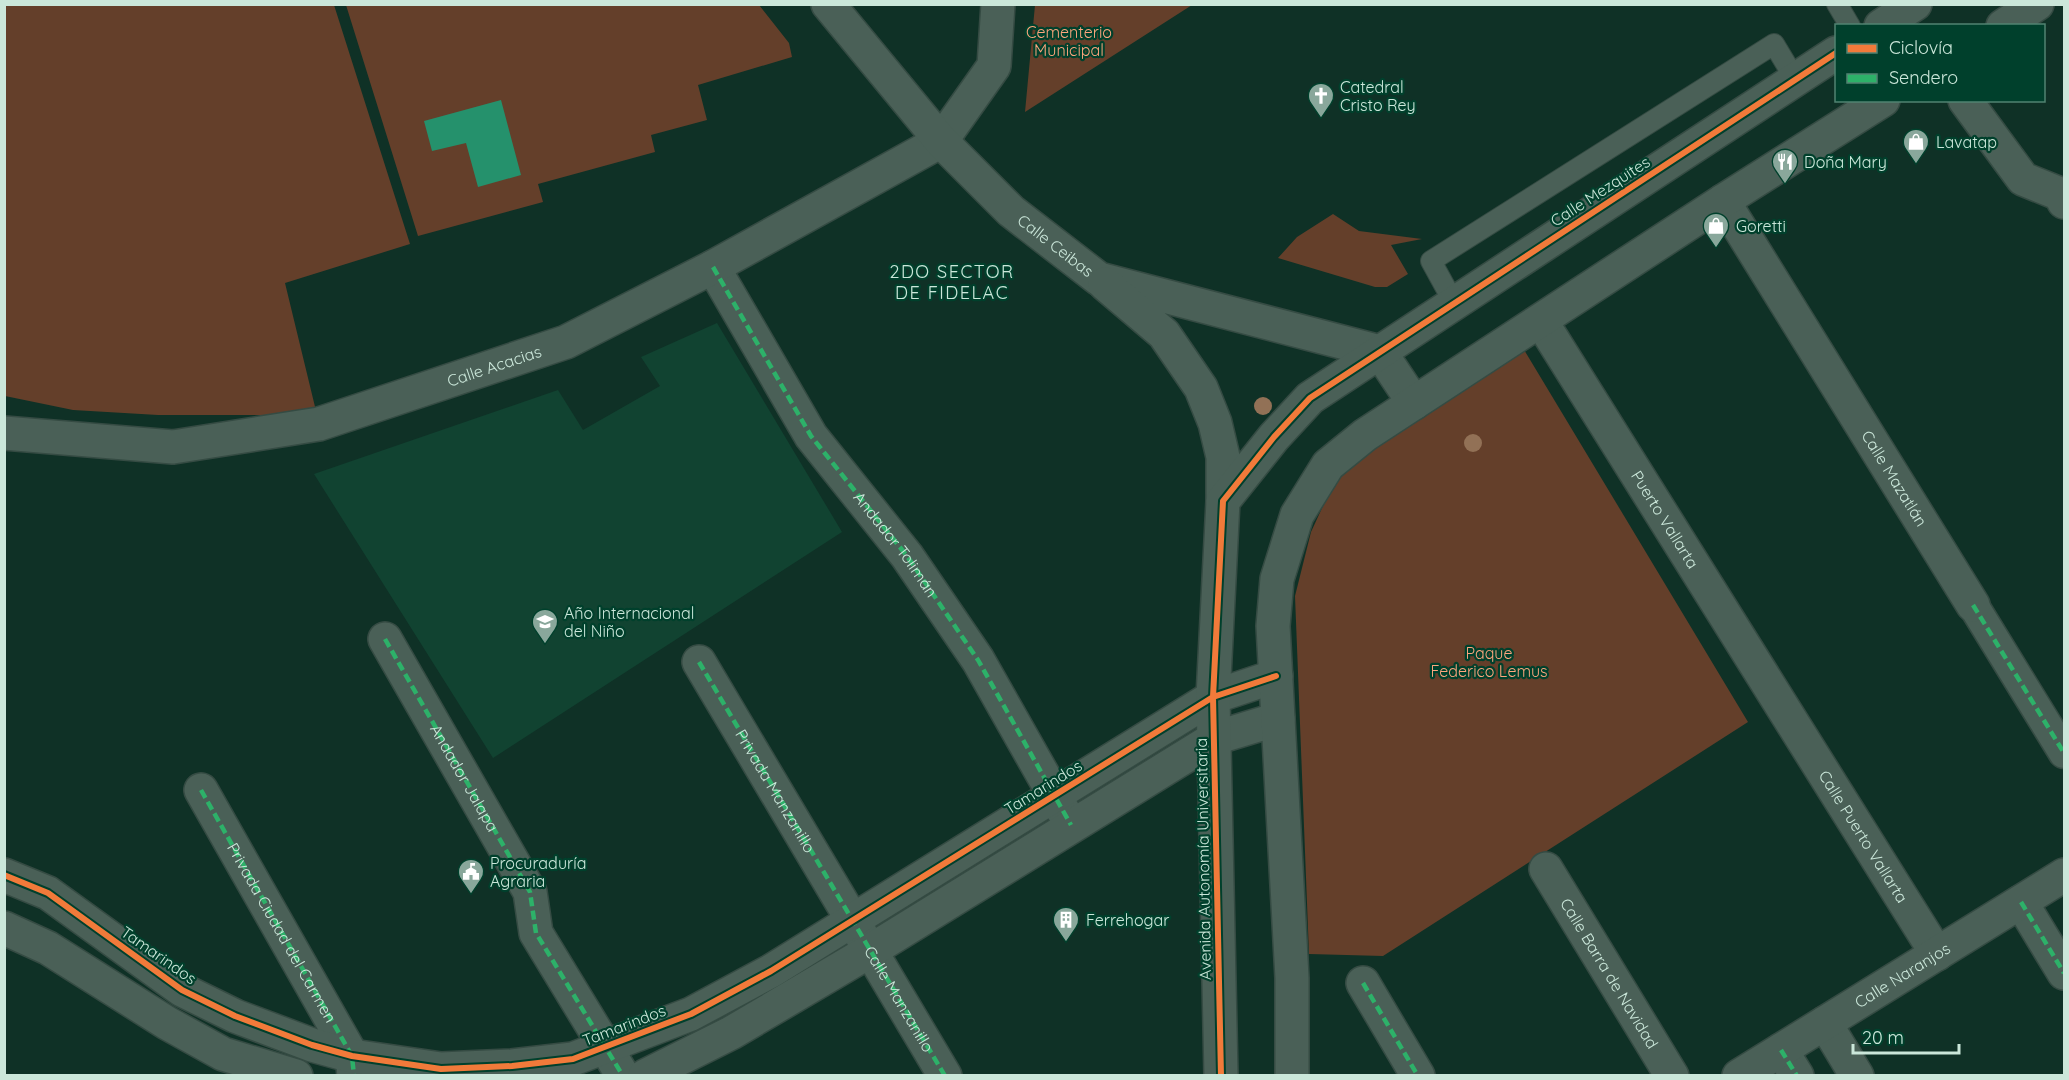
<svg xmlns="http://www.w3.org/2000/svg" width="2069" height="1080" font-family="Quicksand,sans-serif">
  <style>
    .built { fill: #114331 }
    .green { fill: #643f2a }
    .water { fill: #25916c }
    .lines { fill: none; stroke-linecap: round; stroke-linejoin: round }
    .service-casing { stroke: #354b43; stroke-width: 22 }
    .pedestrian-casing { stroke: #354b43; stroke-width: 33 }
    .minor-casing { stroke: #354b43; stroke-width: 36 }
    .tertiary-casing { stroke: #354b43; stroke-width: 36 }
    .service { stroke: #4a6057; stroke-width: 20 }
    .pedestrian { stroke: #4a6057; stroke-width: 30 }
    .minor { stroke: #4a6057; stroke-width: 33 }
    .tertiary { stroke: #4a6057; stroke-width: 33 }
    .quiet { stroke: #2db169; stroke-width: 4.5; stroke-dasharray: 9 4.5; stroke-linecap: butt }
    .cycleway-casing { stroke: #00402c; stroke-width: 10 }
    .cycleway { stroke: #f17a3a; stroke-width: 6 }
    .tree { fill: #927156 }
    .labels { text-anchor: middle; dominant-baseline: central; stroke-width: 4.5; stroke-linejoin: round; paint-order: stroke }
    .park-label { font-size: 16px; fill: #fea67e; stroke: #00402c }
    .poi-label { font-size: 16px; fill: #cbe7da; stroke: #00402c; text-anchor: start }
    .street-label { font-size: 16px; fill: #cbe7da; stroke: #00402c }
    .neighbourhood-label { font-size: 18px; letter-spacing: 1.5px; fill: #cbe7da; stroke: #00402c }
  </style>
  <rect width="100%" height="100%" fill="#0f3126"/>
  <!-- built -->
  <path class="built" d="M717,323L842,532L493,758L314,474L558,390L583,430L660,386L641,357Z"/>
  <!-- green -->
  <path class="green" d="M5,5H334L410,244L285,283L317,415H158L73,410L5,396Z
    M346,5H759L789,43L792,57L698,85L707,120L651,135L655,152L538,184L543,202L418,236Z
    M1035,5V4L1192,5L1025,112Z
    M1333,214L1359,231L1422,239L1391,245L1408,274L1387,287H1375L1278,258L1297,237Z
    M1523,348L1748,722L1383,956L1309,954L1295,596L1311,532L1334,482L1373,443Z"/>
  <!-- water -->
  <path class="water" d="M501,100L521,175L478,187L466,143L432,151L424,121Z"/>
  <g class="lines">
    <defs>
      <path id="service" d="M1837,4L1850,26
        M1454,303L1431,261L1774,44L1795,79"/>
      <path id="pedestrian" d="M1973,605L2064,753"/>
      <g id="minor">
        <path d="M1965,100L2023,179L2060,194L2064,202"/>
        <path id="s1" d="M1723,201L1973,605"/>
        <path id="s2" d="M713,267L811,436L907,556L978,660L1069,821"/>
        <path id="s3" d="M1541,321L1937,954"/>
        <path id="s4" d="M4,433L173,447L319,424L566,342L713,267L941,141L994,66L998,4"/>
        <path d="M385,639L530,892L536,933L623,1076"/>
        <path d="M699,662L945,1076"/>
        <path id="s5" d="M201,790L352,1056L354,1076"/>
        <path id="s6" d="M1546,869L1672,1076"/>
        <path d="M2021,902L2064,973"/>
        <path d="M1363,983L1418,1076"/>
        <path d="M1825,1023L1857,1076"/>
        <path d="M1781,1050L1797,1076"/>
        <path id="s7" d="M1739,1076L2064,875"/>
      </g>
      <g id="tertiary">
        <path id="s8" d="M828,4L941,141L1011,211L1099,279L1380,352L1414,403"/>
        <path d="M1881,26L1915,4"/>
        <path d="M2003,26L2037,4"/>
        <path d="M1105,284L1164,334L1201,388L1215,423L1223,457V501"/>
        <path d="M4,875L48,893L182,990L235,1016L312,1045L352,1056L441,1069L512,1066L573,1059L691,1014L771,971L1213,697L1276,676"/>
        <path d="M4,928L48,948L167,1023L223,1054L296,1076"/>
        <path d="M645,1076L731,1033L870,951L1215,738L1278,719"/>
        <path d="M1221,1076L1213,697L1223,501L1274,437L1310,398L1836,53"/>
        <path d="M1292,1076V978L1273,626L1277,579L1297,515L1328,465L1365,435L1723,201L1883,100"/>
      </g>
    </defs>
    <!-- service casing -->
    <use href="#service" class="service-casing"/>
    <!-- pedestrian casing -->
    <use href="#pedestrian" class="pedestrian-casing"/>
    <!-- minor casing -->
    <use href="#minor" class="minor-casing"/>
    <!-- tertiary casing -->
    <use href="#tertiary" class="tertiary-casing"/>
    <!-- service -->
    <use href="#service" class="service"/>
    <!-- pedestrian -->
    <use href="#pedestrian" class="pedestrian"/>
    <!-- minor -->
    <use href="#minor" class="minor"/>
    <!-- tertiary -->
    <use href="#tertiary" class="tertiary"/>
    <!-- quiet -->
    <g class="quiet">
      <path d="M713,267L811,436L907,556L978,660L1071,825"/>
      <path d="M1973,605L2064,753"/>
      <path id="s9" d="M385,639L530,892L536,933L623,1076"/>
      <path id="s10" d="M699,662L945,1076"/>
      <path d="M201,790L352,1056L354,1076"/>
      <path d="M2021,902L2064,973"/>
      <path d="M1363,983L1418,1076"/>
      <path d="M1781,1050L1797,1076"/>
    </g>
    <defs>
      <path id="cycleway" d="M4,875L48,893L182,990L235,1016L312,1045L352,1056L441,1069L512,1066L573,1059L691,1014L771,971L1213,697L1276,676
        M1221,1076L1213,697L1223,501L1274,437L1310,398L1836,53"/>
    </defs>
    <!-- cycleway casing -->
    <use href="#cycleway" class="cycleway-casing"/>
    <!-- cycleway -->
    <use href="#cycleway" class="cycleway"/>
  </g>
  <!-- trees -->
  <g class="tree">
    <circle cx="1263" cy="406" r="9"/>
    <circle cx="1473" cy="443" r="9"/>
  </g>
  <!-- icons -->
  <defs>
    <symbol id="church-pin" viewBox="-11 -11 22 30"><path d="M0 17L-7.5 6A9.5 9.5 0 1 1 7.5 6Z" fill="#89a79b" stroke="#00402c"/><path d="M-1.2-6h2.4v3.5h3.3v2.4h-3.3V6h-2.4V-.1h-3.3v-2.4h3.3Z" fill="#fff"/></symbol>
    <symbol id="shop-pin" viewBox="-11 -11 22 30"><path d="M0 17L-7.5 6A9.5 9.5 0 1 1 7.5 6Z" fill="#89a79b" stroke="#00402c"/><path d="M-5-2.5h2.3a2.7 3.5 0 0 1 5.4 0H5L5.5 6h-11ZM-1.5-2.5h3a1.5 2.3 0 0 0-3 0Z" fill="#fff"/></symbol>
    <symbol id="restaurant-pin" viewBox="-11 -11 22 30"><path d="M0 17L-7.5 6A9.5 9.5 0 1 1 7.5 6Z" fill="#89a79b" stroke="#00402c"/><path d="M-5-6h1v4h1v-4h1v4h1v-4h1v5L-1.5 .5V6h-2V.5L-5-1ZM5-6V6H3V1.5H1.5Q1.5-4 5-6Z" fill="#fff"/></symbol>
    <symbol id="school-pin" viewBox="-11 -11 22 30"><path d="M0 17L-7.5 6A9.5 9.5 0 1 1 7.5 6Z" fill="#89a79b" stroke="#00402c"/><path d="M0-5L7-2L0 1L-7-2ZM-4 1L0 2.5L4 1V4Q0 6-4 4Z" fill="#fff"/></symbol>
    <symbol id="civic-pin" viewBox="-11 -11 22 30"><path d="M0 17L-7.5 6A9.5 9.5 0 1 1 7.5 6Z" fill="#89a79b" stroke="#00402c"/><path d="M-.6-6.5H3V-4.5H.6V-3L4-1V1h2V6H-6V1h2V-1L-.6-3ZM-1.2 2.5V6h2.4V2.5Z" fill="#fff"/></symbol>
    <symbol id="building-pin" viewBox="-11 -11 22 30"><path d="M0 17L-7.5 6A9.5 9.5 0 1 1 7.5 6Z" fill="#89a79b" stroke="#00402c"/><path d="M-4-6H4V6H1V3H-1V6H-4ZM-2.5-4.3h1.7v1.8h-1.7ZM.8-4.3h1.7v1.8H.8ZM-2.5-1h1.7V.8h-1.7ZM.8-1h1.7V.8H.8Z" fill="#fff"/></symbol>
  </defs>
  <g fill-rule="evenodd">
    <use href="#church-pin" x="1306" y="81" width="30" height="40"/>
    <use href="#shop-pin" x="1901" y="127" width="30" height="40"/>
    <use href="#restaurant-pin" x="1770" y="147" width="30" height="40"/>
    <use href="#shop-pin" x="1701" y="211" width="30" height="40"/>
    <use href="#school-pin" x="530" y="607" width="30" height="40"/>
    <use href="#civic-pin" x="456" y="857" width="30" height="40"/>
    <use href="#building-pin" x="1051" y="905" width="30" height="40"/>
  </g>
  <g class="labels">
    <!-- park labels -->
    <g class="park-label">
      <text x="1069" y="32">Cementerio<tspan x="1069" dy="18">Municipal</tspan></text>
      <text x="1489" y="653">Paque<tspan x="1489" dy="18">Federico Lemus</tspan></text>
    </g>
    <!-- poi labels -->
    <g class="poi-label">
      <text x="1340" y="87">Catedral<tspan x="1340" dy="18">Cristo Rey</tspan></text>
      <text x="1936" y="142">Lavatap</text>
      <text x="1804" y="162">Doña Mary</text>
      <text x="1736" y="226">Goretti</text>
      <text x="564" y="613">Año Internacional<tspan x="564" dy="18">del Niño</tspan></text>
      <text x="490" y="863">Procuraduría<tspan x="490" dy="18">Agraria</tspan></text>
      <text x="1086" y="920">Ferrehogar</text>
    </g>
    <!-- street labels -->
    <g class="street-label">
      <text transform="translate(1600 191) rotate(-33)">Calle Mezquites</text>
      <text stroke="none"><textPath href="#s8" startOffset="333">Calle Ceibas</textPath></text>
      <text stroke="none"><textPath href="#s4" startOffset="502">Calle Acacias</textPath></text>
      <text stroke="none"><textPath href="#s1" startOffset="326">Calle Mazatlán</textPath></text>
      <text stroke="none"><textPath href="#s3" startOffset="234">Puerto Vallarta</textPath></text>
      <text stroke="none"><textPath href="#s2" startOffset="333">Andador Tolimán</textPath></text>
      <text stroke="none"><textPath href="#s9" startOffset="160">Andador Jalapa</textPath></text>
      <text transform="translate(1043 787) rotate(-32)">Tamarindos</text>
      <text stroke="none"><textPath href="#s10" startOffset="150">Privada Manzanillo</textPath></text>
      <text stroke="none"><textPath href="#s3" startOffset="608">Calle Puerto Vallarta</textPath></text>
      <text transform="translate(1203 859) rotate(-91)">Avenida Autonomía Universitaria</text>
      <text stroke="none"><textPath href="#s5" startOffset="164">Privada Ciudad del Carmen</textPath></text>
      <text transform="translate(159 955) rotate(35)">Tamarindos</text>
      <text stroke="none"><textPath href="#s6" startOffset="122">Calle Barra de Navidad</textPath></text>
      <text stroke="none"><textPath href="#s7" startOffset="192">Calle Naranjos</textPath></text>
      <text stroke="none"><textPath href="#s10" startOffset="392">Calle Manzanillo</textPath></text>
      <text transform="translate(624 1025) rotate(-21)">Tamarindos</text>
    </g>
    <!-- neighbourhood labels -->
    <g class="neighbourhood-label">
      <text x="952" y="271">2DO SECTOR<tspan x="952" dy="21">DE FIDELAC</tspan></text>
    </g>
  </g>
  <!-- border -->
  <rect width="2069" height="1080" fill="none" stroke="#cbe7da" stroke-width="12"/>
  <!-- legend -->
  <rect x="1835" y="24" width="210" height="78" fill="#00402c" stroke="#518372" stroke-width="1.5"/>
  <rect x="1847" y="44" width="30" height="9" fill="#f17a3a" stroke="#518372" stroke-width="1.5"/>
  <text x="1889" y="54" font-size="18" fill="#cbe7da">Ciclovía</text>
  <rect x="1847" y="74" width="30" height="9" fill="#2db169" stroke="#518372" stroke-width="1.5"/>
  <text x="1889" y="84" font-size="18" fill="#cbe7da">Sendero</text>
  <!-- scale -->
  <path d="M1853 1044v9h106v-9" fill="none" stroke="#cbe7da" stroke-width="3"/>
  <text x="1862" y="1044" font-size="18" fill="#cbe7da" stroke="#00402c" stroke-width="4.5" paint-order="stroke">20 m</text>
</svg>
